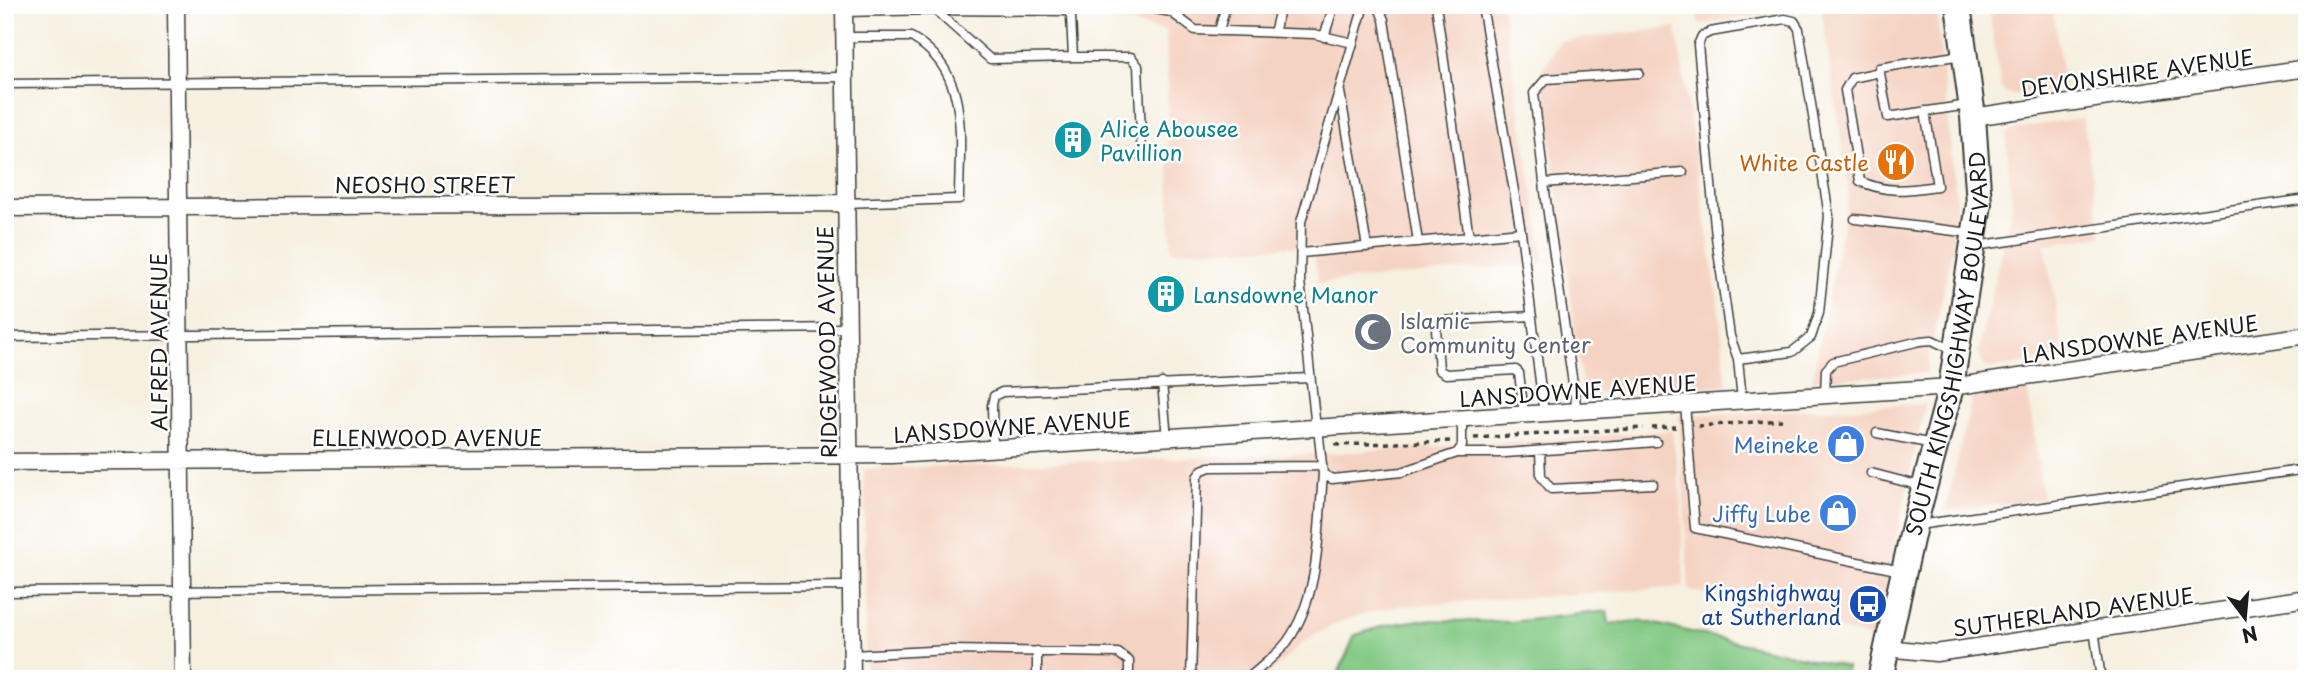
<svg xmlns="http://www.w3.org/2000/svg" width="2312" height="684" font-family="'Playpen Sans',sans-serif">
  <style>
    .built { fill: #f5d3c2 }
    .green { fill: #83c984; stroke: #507250; stroke-width: 2 }
    .lines { fill: none; stroke-linecap: round; stroke-linejoin: round }
    .lane-casing { stroke: #3d3c39; stroke-width: 11 }
    .street-casing { stroke: #3d3c39; stroke-width: 19 }
    .primary-casing { stroke: #3d3c39; stroke-width: 28 }
    .path { stroke: #3d3c39; stroke-width: 3.5; stroke-dasharray: 5 5; stroke-linecap: butt }
    .lane { stroke: #fff; stroke-width: 8 }
    .street { stroke: #fff; stroke-width: 16 }
    .primary { stroke: #fff; stroke-width: 24 }
    .labels { text-anchor: middle; dominant-baseline: central; stroke-width: 5; stroke-linejoin: round; paint-order: stroke }
    .street-label { font-size: 21px; fill: #1c1c1c; stroke: #fff }
    .culture-label { font-size: 21px; fill: #0d838f; stroke: #fff; text-anchor: start }
    .food-label { font-size: 21px; fill: #c56008; stroke: #fff; text-anchor: end }
    .worship-label { font-size: 21px; fill: #5b616d; stroke: #fff; text-anchor: start }
    .shop-label { font-size: 21px; fill: #366cbe; stroke: #fff; text-anchor: end }
    .transit-label { font-size: 21px; fill: #164399; stroke: #fff; text-anchor: end }
  </style>
  <rect width="100%" height="100%" fill="#fff"/>
  <filter id="ink" filterUnits="userSpaceOnUse"><feTurbulence type="fractalNoise" baseFrequency=".0143" numOctaves="2"/><feDisplacementMap in="SourceGraphic" scale="14" xChannelSelector="R" yChannelSelector="G"/><feConvolveMatrix kernelMatrix="1 2 1 2 8 2 1 2 1" color-interpolation-filters="sRGB"/></filter>
  <filter id="wash" filterUnits="userSpaceOnUse"><feTurbulence type="fractalNoise" baseFrequency=".00686" numOctaves="4" result="noise"/><feDisplacementMap in="SourceGraphic" scale="28" xChannelSelector="R" yChannelSelector="G"/><feGaussianBlur stdDeviation="1.57" result="paint"/><feColorMatrix in="noise" values="0 0 0 0 0 0 0 0 0 0 0 0 0 0 0 0 0 1.4 0 .05"/><feComposite in="paint" operator="in"/></filter>
  <g filter="url(#wash)">
    <rect width="100%" height="100%" fill="#f6f0e0"/>
    <!-- built -->
    <path class="built" d="M1106,5H1502L1545,263L1318,283L1313,246L1171,251L1166,31L1107,18Z
      M1696,5H1936L1957,210L1953,247L1926,373L1812,380L1849,194L1821,6L1699,25Z
      M1988,5H2052L2065,89L2014,95L2005,93L2001,88Z
      M1676,27L1718,302L1727,385L1583,394L1542,70L1560,41Z
      M2083,118L2102,236L2045,244L2064,357L1995,368L1986,367L1980,360L1978,351L2012,205L2006,134L2015,129Z
      M2027,385L2043,499L1945,511L1971,401L1976,394Z
      M1925,404L1875,639L1689,590L1679,416Z
      M1672,431L1681,493L1684,587L1400,606L1367,613L1337,623L1305,641L1262,679H866L864,469L1338,453Z"/>
    <!-- green -->
    <path class="green" d="M1607,611L1609,624L1642,621L1847,667L1844,679H1336L1355,635L1387,625L1420,620L1510,622Z"/>
  </g>
  <g filter="url(#ink)">
    <g class="lines">
      <defs>
        <path id="lane" d="M1135,5L1171,12L1195,30L1314,34L1353,43
          M1378,5L1384,20L1418,242
          M1436,5L1469,238
          M1482,5L1521,232L1544,413
          M844,12L935,10L990,59L1073,57L1071,16L1068,11L935,10
          M1219,31L1226,5
          M1274,33L1281,5
          M844,37H911C972,71 959,140 959,199L845,203
          M1324,37L1334,5
          M1962,55L1879,68L1888,117L1968,105
          M1073,57H1131L1138,66L1142,158
          M1880,72L1852,78L1845,90L1860,181C1887,194 1909,190 1937,186L1925,111
          M5,84L844,77
          M1340,92L1367,247
          M1544,183L1683,172
          M1855,219L1971,233
          M1975,246L2307,199
          M1301,253L1521,232
          M5,337L849,328
          M1738,359L1792,352L1811,337L1819,313L1829,216L1799,29L1794,21L1785,19L1710,32L1702,36L1698,45L1716,237L1730,336L1738,359L1742,400
          M1162,383L1167,438
          M1825,395L1826,370L1833,362L1920,341L1932,340L1953,350
          M1685,404L1695,528L1901,571
          M1577,411L1546,200L1534,93L1546,79L1639,73
          M1524,414L1519,373L1516,370L1446,374L1439,370L1436,328L1441,321L1532,316
          M1316,428L1300,281L1301,222L1364,5
          M1318,428L1323,474L1332,479L1402,472L1457,453L1462,446V418
          M1877,433L1933,444
          M993,449L992,405L994,396L1002,392L1310,378
          M1540,451L1541,476L1551,489L1653,484
          M1457,453H1505L1656,442
          M1871,473L1921,486
          M1918,525L2307,469
          M5,592L850,586
          M2094,629L2101,679
          M1037,651V679
          M851,655L950,650L1118,653L1129,661V679
          M1191,679L1197,477L1202,470L1210,467L1322,466
          M1247,679C1260,668 1277,655 1287,642C1321,595 1318,528 1323,474
          M2083,679L2101,676"/>
        <path id="street" d="M176,5L183,679
          M844,5L852,679
          M1973,117L2307,68
          M5,208L845,203
          M5,462L893,455L1951,387L2307,335
          M1886,648L1936,653L2307,598"/>
        <g id="primary">
          <path id="s1" d="M1880,679L1914,526L1951,387L1979,204L1973,117L1958,5"/>
        </g>
      </defs>
      <!-- lane casing -->
      <use href="#lane" class="lane-casing"/>
      <!-- street casing -->
      <use href="#street" class="street-casing"/>
      <!-- primary casing -->
      <use href="#primary" class="primary-casing"/>
      <!-- path -->
      <path class="path" d="M1698,426L1782,420
        M1652,428L1676,427
        M1474,438L1644,428
        M1335,445L1451,441"/>
      <!-- lane -->
      <use href="#lane" class="lane"/>
      <!-- street -->
      <use href="#street" class="street"/>
      <!-- primary -->
      <use href="#primary" class="primary"/>
    </g>
  </g>
  <!-- icons -->
  <defs>
    <symbol id="building-disc" viewBox="-11 -11 22 22"><circle r="9.5" fill="#0f9aa8" stroke="#fff"/><path d="M-4-6H4V6H1V3H-1V6H-4ZM-2.5-4.3h1.7v1.8h-1.7ZM.8-4.3h1.7v1.8H.8ZM-2.5-1h1.7V.8h-1.7ZM.8-1h1.7V.8H.8Z" fill="#fff"/></symbol>
    <symbol id="restaurant-disc" viewBox="-11 -11 22 22"><circle r="9.5" fill="#e8710a" stroke="#fff"/><path d="M-5-6h1v4h1v-4h1v4h1v-4h1v5L-1.5 .5V6h-2V.5L-5-1ZM5-6V6H3V1.5H1.5Q1.5-4 5-6Z" fill="#fff"/></symbol>
    <symbol id="mosque-disc" viewBox="-11 -11 22 22"><circle r="9.5" fill="#6b7280" stroke="#fff"/><path d="M3.5-4.9A6 6 0 1 0 3.5 4.9A5 5 0 1 1 3.5-4.9Z" fill="#fff"/></symbol>
    <symbol id="shop-disc" viewBox="-11 -11 22 22"><circle r="9.5" fill="#3f7fe0" stroke="#fff"/><path d="M-5-2.5h2.3a2.7 3.5 0 0 1 5.4 0H5L5.5 6h-11ZM-1.5-2.5h3a1.5 2.3 0 0 0-3 0Z" fill="#fff"/></symbol>
    <symbol id="bus-disc" viewBox="-11 -11 22 22"><circle r="9.5" fill="#1a4fb4" stroke="#fff"/><path d="M-5-6H5V4H4V6H2V4H-2V6H-4V4H-5ZM-3.5-4V0h7V-4ZM-3.5 1.2v1.5H-2V1.2ZM2 1.2v1.5H3.5V1.2Z" fill="#fff"/></symbol>
  </defs>
  <g fill-rule="evenodd">
    <use href="#building-disc" x="1051" y="118" width="44" height="44"/>
    <use href="#restaurant-disc" x="1874" y="140" width="44" height="44"/>
    <use href="#building-disc" x="1144" y="272" width="44" height="44"/>
    <use href="#mosque-disc" x="1351" y="310" width="44" height="44"/>
    <use href="#shop-disc" x="1824" y="422" width="44" height="44"/>
    <use href="#shop-disc" x="1816" y="491" width="44" height="44"/>
    <use href="#bus-disc" x="1846" y="582" width="44" height="44"/>
  </g>
  <g class="labels">
    <!-- street labels -->
    <g class="street-label">
      <text transform="translate(2137 72) rotate(-8)">DEVONSHIRE AVENUE</text>
      <text x="425" y="184">NEOSHO STREET</text>
      <text transform="translate(2140 338) rotate(-8)">LANSDOWNE AVENUE</text>
      <text transform="translate(158 342) rotate(-90)">ALFRED AVENUE</text>
      <text transform="translate(826 342) rotate(-91)">RIDGEWOOD AVENUE</text>
      <text stroke="none"><textPath href="#s1" startOffset="343">SOUTH KINGSHIGHWAY BOULEVARD</textPath></text>
      <text transform="translate(1578 390) rotate(-4)">LANSDOWNE AVENUE</text>
      <text transform="translate(1012 426) rotate(-4)">LANSDOWNE AVENUE</text>
      <text x="427" y="437">ELLENWOOD AVENUE</text>
      <text transform="translate(2073 611) rotate(-8)">SUTHERLAND AVENUE</text>
    </g>
    <!-- culture labels -->
    <g class="culture-label">
      <text x="1100" y="128">Alice Abousee<tspan x="1100" dy="24">Pavillion</tspan></text>
      <text x="1193" y="294">Lansdowne Manor</text>
    </g>
    <!-- food labels -->
    <g class="food-label">
      <text x="1869" y="162">White Castle</text>
    </g>
    <!-- worship labels -->
    <g class="worship-label">
      <text x="1400" y="320">Islamic<tspan x="1400" dy="24">Community Center</tspan></text>
    </g>
    <!-- shop labels -->
    <g class="shop-label">
      <text x="1819" y="444">Meineke</text>
      <text x="1811" y="513">Jiffy Lube</text>
    </g>
    <!-- transit labels -->
    <g class="transit-label">
      <text x="1841" y="592">Kingshighway<tspan x="1841" dy="24">at Sutherland</tspan></text>
    </g>
  </g>
  <!-- margin -->
  <rect width="2312" height="684" fill="none" stroke="#fff" stroke-width="28"/>
  <!-- north arrow -->
  <g transform="translate(2245 618) rotate(164)" stroke="#ffffff" stroke-width="5" paint-order="stroke">
  <path d="M0-5L12 26L0 18L-12 26Z" fill="#1c1c1c"/>
  <text y="-10" font-size="19" font-weight="bold" text-anchor="middle" fill="#1c1c1c">N</text>
  </g>
</svg>
